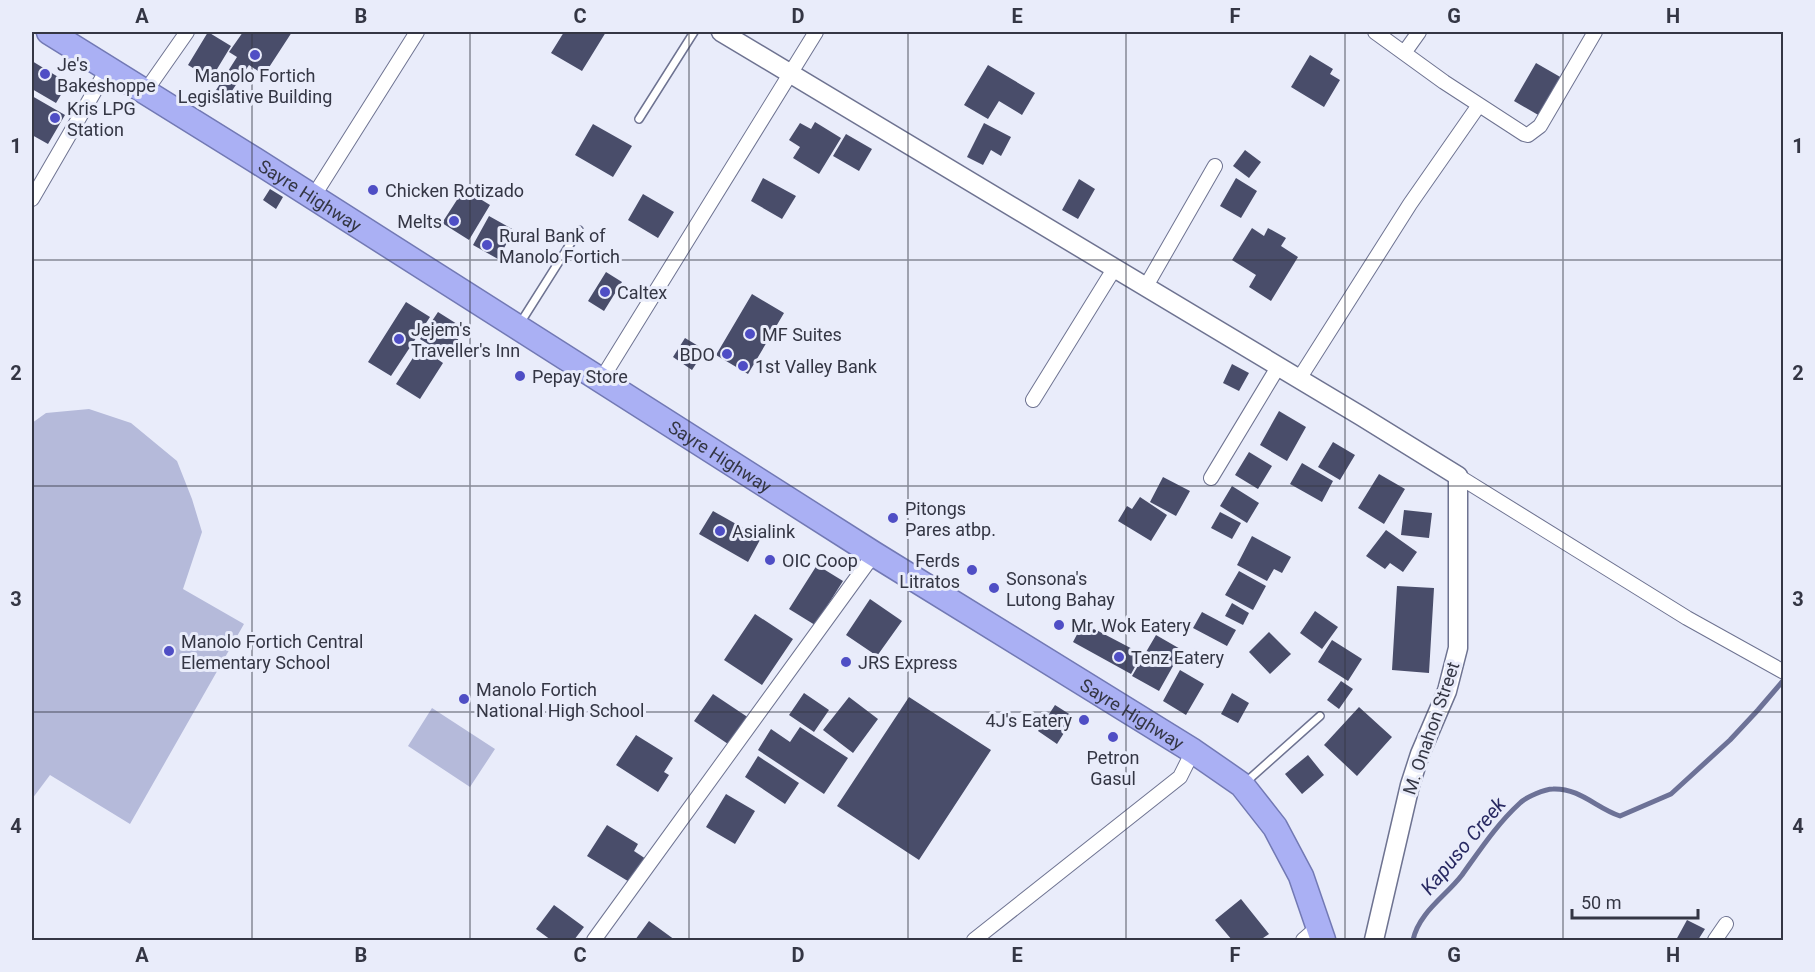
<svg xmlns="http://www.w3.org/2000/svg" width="1815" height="972" font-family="Roboto,sans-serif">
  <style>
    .green { fill: #b5bada }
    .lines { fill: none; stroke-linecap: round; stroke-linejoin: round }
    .stream { stroke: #6d7297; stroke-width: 5 }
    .building { fill: #494d6a }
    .service-casing { stroke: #6e7391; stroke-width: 10 }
    .minor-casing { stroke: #6e7391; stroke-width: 16 }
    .tertiary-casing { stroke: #6e7391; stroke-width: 21 }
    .trunk-casing { stroke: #7279b4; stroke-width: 27 }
    .service { stroke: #fff; stroke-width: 7 }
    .minor { stroke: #fff; stroke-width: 14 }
    .tertiary { stroke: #fff; stroke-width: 18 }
    .trunk { stroke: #aab0f4; stroke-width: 24 }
    .grid { fill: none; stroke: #343644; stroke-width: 1.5; stroke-opacity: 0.55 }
    .poi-dot { fill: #4f4ec5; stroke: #e9ecfa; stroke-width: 2 }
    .labels { text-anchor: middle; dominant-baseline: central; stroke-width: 6; stroke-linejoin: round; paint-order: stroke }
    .poi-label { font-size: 18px; fill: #343644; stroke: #e9ecfa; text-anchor: start }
    .street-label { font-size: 18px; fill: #343644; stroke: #e9ecfa }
    .water-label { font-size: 20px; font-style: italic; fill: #282962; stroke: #e9ecfa }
    .neatline { fill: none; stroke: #343644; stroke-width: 2 }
    .grid-label { font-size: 20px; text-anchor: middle; font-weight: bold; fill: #343644 }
  </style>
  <rect width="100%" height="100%" fill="#e9ecfa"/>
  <!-- green -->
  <path class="green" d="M89,409L131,423L177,461L192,499L202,532L183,589L244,624L130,824L50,775L32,799V423L46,413Z
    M432,708L495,749L470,787L408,746Z"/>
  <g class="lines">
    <!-- stream -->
    <path class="stream" d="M1413,940C1419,912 1446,896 1462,875C1480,850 1497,824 1520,803C1526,797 1545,789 1553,789C1580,788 1596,808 1620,816L1671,794L1730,740L1758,710L1782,682"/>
  </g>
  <!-- building -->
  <path class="building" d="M208,32L231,46L211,79L188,65Z
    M243,32H292L264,75L249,65L222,106L211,98L237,57L229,52Z
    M564,32H606L582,71L551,53Z
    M1310,55L1333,69L1330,74L1340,80L1324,107L1291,87Z
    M32,61L68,83L56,103L32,89Z
    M1536,63L1562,78L1540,116L1514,101Z
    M988,65L1035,93L1022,115L999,101L988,119L964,105Z
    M32,96L65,115L48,144L32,135Z
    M815,122L841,138L819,174L793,158L800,147L789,140L800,123L811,129Z
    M984,123L1011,137L1001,156L991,150L983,165L967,157Z
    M593,124L632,146L613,177L575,155Z
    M846,134L872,149L859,171L833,156Z
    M1245,150L1261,162L1249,178L1233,166Z
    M763,178L796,196L782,219L751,201Z
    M1236,178L1257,191L1241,218L1220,206Z
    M1079,179L1095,189L1078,219L1062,210Z
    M270,189L283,197L276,209L263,200Z
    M464,189L490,205L469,240L442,223Z
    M643,194L674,212L658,238L628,220Z
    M489,216L514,230L498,259L473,245Z
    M1252,228L1264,236L1268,228L1286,238L1281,246L1298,257L1271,301L1249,287L1256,275L1232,260Z
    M606,272L622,282L604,311L588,301Z
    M752,294L784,313L748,374L716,355Z
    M406,302L430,317L391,376L368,362Z
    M438,312L465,329L447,356L420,339Z
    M685,338L705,350L692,370L673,357Z
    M420,347L443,363L420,399L396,384Z
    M1232,364L1249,373L1239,391L1223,383Z
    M1279,411L1306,427L1287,461L1260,445Z
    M1333,442L1355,455L1340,480L1318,467Z
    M1249,452L1272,466L1258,489L1235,475Z
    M1302,463L1333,481L1322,502L1290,484Z
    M1379,474L1405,489L1384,524L1358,508Z
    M1163,477L1190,491L1176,516L1150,502Z
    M1232,486L1259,503L1247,523L1220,506Z
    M1140,497L1167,515L1151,541L1118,521L1127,506L1132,509Z
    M1404,510L1432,513L1429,538L1401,535Z
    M713,511L761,538L748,562L699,534Z
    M1220,512L1241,523L1232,539L1211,528Z
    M1386,530L1417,552L1403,572L1390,563L1385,569L1366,556Z
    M1252,536L1291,557L1282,573L1274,569L1267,581L1237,565Z
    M817,565L843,581L815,625L789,609Z
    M1239,571L1266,586L1253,610L1225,595Z
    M1397,586L1434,588L1429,673L1392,670Z
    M870,599L902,621L877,656L846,635Z
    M1232,603L1249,613L1243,625L1225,616Z
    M1315,611L1338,627L1322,649L1300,633Z
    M1202,612L1236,630L1227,646L1193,628Z
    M755,614L793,639L762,685L724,660Z
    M1083,623L1142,654L1131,674L1073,642Z
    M1269,632L1291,654L1270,674L1249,652Z
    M1156,635L1182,650L1159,691L1132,676Z
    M1332,640L1362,659L1348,681L1318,662Z
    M1180,670L1204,684L1186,715L1163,701Z
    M1341,681L1353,689L1339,709L1327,700Z
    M804,693L829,710L814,732L789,715Z
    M1232,693L1249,703L1238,723L1221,714Z
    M713,694L749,718L731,746L694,721Z
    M849,697L878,719L853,753L823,730Z
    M909,697L991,750L919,860L837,806Z
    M1055,705L1074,717L1057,744L1038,731Z
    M1359,707L1392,737L1357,776L1324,745Z
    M800,727L848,758L824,794L758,750L771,729L790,742Z
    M636,735L673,758L664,772L669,775L658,792L616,765Z
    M1308,755L1324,775L1302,794L1285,774Z
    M758,756L799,783L785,804L745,777Z
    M726,794L755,811L735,844L706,827Z
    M607,825L638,844L634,851L646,859L631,883L587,856Z
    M1241,899L1269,934L1260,940H1232L1215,920Z
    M554,905L584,927L574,940H551L536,929Z
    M1687,920L1705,929L1698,940H1676Z
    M649,921L675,940H635Z"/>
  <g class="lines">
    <defs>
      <path id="service" d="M639,119L694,32
        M519,325L579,230
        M1246,782L1320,716"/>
      <path id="minor" d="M1375,32L1444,82L1524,134L1528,135L1540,126L1595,32
        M1404,53L1419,32
        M145,92L187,32
        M313,197L417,32
        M32,199L108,68
        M1145,288L1215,166
        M1299,379L1410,204L1479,105
        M601,380L816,32
        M1033,400L1114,269
        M1458,476L1687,618L1784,672
        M1211,478L1278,367
        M594,940L874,554
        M974,940L1180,777L1193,751
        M1303,940L1318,927
        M1715,940L1726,924"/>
      <path id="tertiary" d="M721,32L1361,416L1458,476V648L1447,691L1420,754L1410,785L1374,940"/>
      <g id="trunk">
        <path id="s1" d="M49,32L255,160L874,554L1193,751L1242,785L1275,827L1301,876L1323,940"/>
      </g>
    </defs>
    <!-- service casing -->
    <use href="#service" class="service-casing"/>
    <!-- minor casing -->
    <use href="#minor" class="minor-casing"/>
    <!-- tertiary casing -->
    <use href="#tertiary" class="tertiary-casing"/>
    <!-- trunk casing -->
    <use href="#trunk" class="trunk-casing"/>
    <!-- service -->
    <use href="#service" class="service"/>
    <!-- minor -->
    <use href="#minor" class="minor"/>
    <!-- tertiary -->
    <use href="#tertiary" class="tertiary"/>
    <!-- trunk -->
    <use href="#trunk" class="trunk"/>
  </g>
  <!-- grid -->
  <path class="grid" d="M252,32V940M470,32V940M689,32V940M908,32V940M1126,32V940M1345,32V940M1563,32V940M32,260H1784M32,486H1784M32,712H1784"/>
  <!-- markers -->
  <g class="poi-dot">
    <circle cx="255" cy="55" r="6"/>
    <circle cx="45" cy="74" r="6"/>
    <circle cx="55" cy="118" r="6"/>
    <circle cx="373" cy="190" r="6"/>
    <circle cx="454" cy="221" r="6"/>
    <circle cx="487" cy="245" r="6"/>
    <circle cx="605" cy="292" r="6"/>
    <circle cx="750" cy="334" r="6"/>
    <circle cx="399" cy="339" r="6"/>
    <circle cx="727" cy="354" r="6"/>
    <circle cx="743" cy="366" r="6"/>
    <circle cx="520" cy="376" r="6"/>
    <circle cx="893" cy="518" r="6"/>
    <circle cx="720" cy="531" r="6"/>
    <circle cx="770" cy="560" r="6"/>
    <circle cx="972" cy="570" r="6"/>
    <circle cx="994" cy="588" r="6"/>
    <circle cx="1059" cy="625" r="6"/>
    <circle cx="169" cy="651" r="6"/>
    <circle cx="1119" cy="657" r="6"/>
    <circle cx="846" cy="662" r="6"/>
    <circle cx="464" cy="699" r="6"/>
    <circle cx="1084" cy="720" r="6"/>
    <circle cx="1113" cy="737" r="6"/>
  </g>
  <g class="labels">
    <!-- poi labels -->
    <g class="poi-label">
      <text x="57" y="64">Je's<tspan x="57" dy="21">Bakeshoppe</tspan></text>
      <text x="255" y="75" text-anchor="middle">Manolo Fortich<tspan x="255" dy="21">Legislative Building</tspan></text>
      <text x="67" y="108">Kris LPG<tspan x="67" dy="21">Station</tspan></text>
      <text x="385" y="190">Chicken Rotizado</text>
      <text x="442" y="221" text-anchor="end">Melts</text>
      <text x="499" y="235">Rural Bank of<tspan x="499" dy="21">Manolo Fortich</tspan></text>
      <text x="617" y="292">Caltex</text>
      <text x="411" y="329">Jejem's<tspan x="411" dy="21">Traveller's Inn</tspan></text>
      <text x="762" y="334">MF Suites</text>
      <text x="715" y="354" text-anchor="end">BDO</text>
      <text x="755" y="366">1st Valley Bank</text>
      <text x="532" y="376">Pepay Store</text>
      <text x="905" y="508">Pitongs<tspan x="905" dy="21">Pares atbp.</tspan></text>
      <text x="732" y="531">Asialink</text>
      <text x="782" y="560">OIC Coop</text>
      <text x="960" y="560" text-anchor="end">Ferds<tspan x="960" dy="21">Litratos</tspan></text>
      <text x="1006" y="578">Sonsona's<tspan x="1006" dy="21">Lutong Bahay</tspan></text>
      <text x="1071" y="625">Mr. Wok Eatery</text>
      <text x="181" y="641">Manolo Fortich Central<tspan x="181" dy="21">Elementary School</tspan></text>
      <text x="1131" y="657">Tenz Eatery</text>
      <text x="858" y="662">JRS Express</text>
      <text x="476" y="689">Manolo Fortich<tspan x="476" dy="21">National High School</tspan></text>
      <text x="1072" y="720" text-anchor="end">4J's Eatery</text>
      <text x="1113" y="757" text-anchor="middle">Petron<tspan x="1113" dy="21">Gasul</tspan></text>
    </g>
    <!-- street labels -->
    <g class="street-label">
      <text stroke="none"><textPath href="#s1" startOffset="308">Sayre Highway</textPath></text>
      <text stroke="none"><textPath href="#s1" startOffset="794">Sayre Highway</textPath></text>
      <text stroke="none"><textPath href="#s1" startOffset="1280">Sayre Highway</textPath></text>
      <text transform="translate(1431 728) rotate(-71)">M. Onahon Street</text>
    </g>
    <!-- water labels -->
    <g class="water-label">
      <text transform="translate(1463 846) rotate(-50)">Kapuso Creek</text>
    </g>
  </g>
  <!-- border -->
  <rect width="1815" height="972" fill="none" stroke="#e9ecfa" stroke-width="66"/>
  <!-- scale -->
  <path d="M1572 909v9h126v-9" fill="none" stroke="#343644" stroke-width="3"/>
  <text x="1581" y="909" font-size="18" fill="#343644" stroke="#e9ecfa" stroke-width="4.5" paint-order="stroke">50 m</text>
  <rect x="33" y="33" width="1749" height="906" class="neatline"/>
  <g class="grid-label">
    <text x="142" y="23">A</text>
    <text x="361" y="23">B</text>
    <text x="580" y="23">C</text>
    <text x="798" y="23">D</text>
    <text x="1017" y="23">E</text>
    <text x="1235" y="23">F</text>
    <text x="1454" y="23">G</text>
    <text x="1673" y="23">H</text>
    <text x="16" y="153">1</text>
    <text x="1798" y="153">1</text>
    <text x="16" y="380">2</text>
    <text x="1798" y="380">2</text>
    <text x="16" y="606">3</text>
    <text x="1798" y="606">3</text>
    <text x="16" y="833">4</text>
    <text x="1798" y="833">4</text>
    <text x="142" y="962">A</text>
    <text x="361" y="962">B</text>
    <text x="580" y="962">C</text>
    <text x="798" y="962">D</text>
    <text x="1017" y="962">E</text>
    <text x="1235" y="962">F</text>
    <text x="1454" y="962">G</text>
    <text x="1673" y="962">H</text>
  </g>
</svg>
